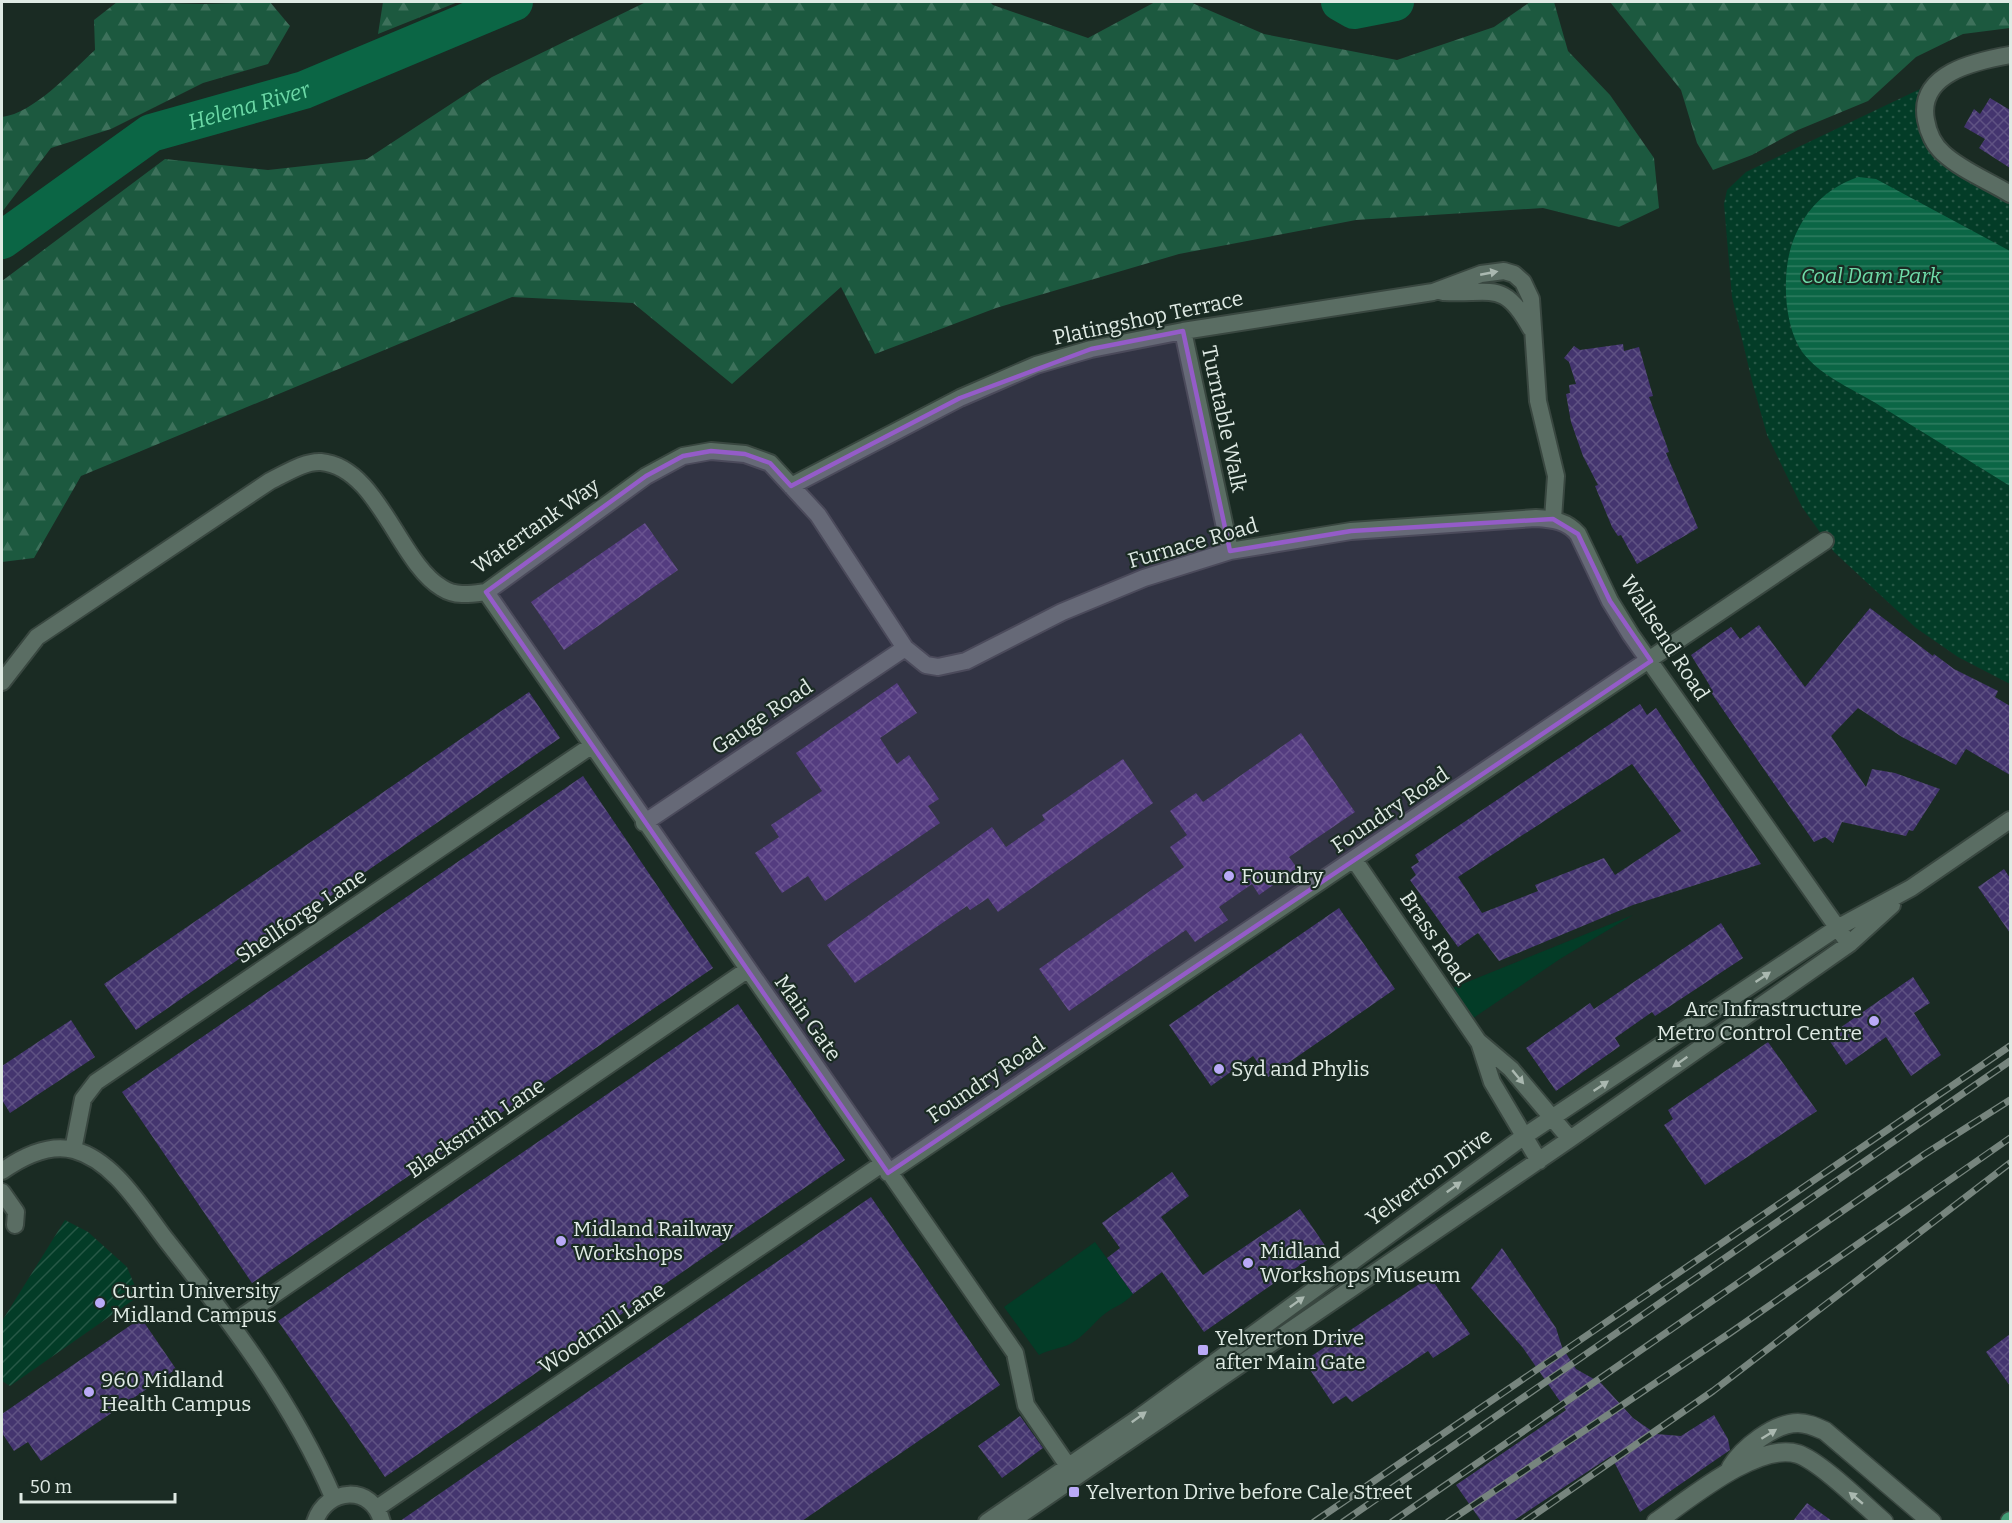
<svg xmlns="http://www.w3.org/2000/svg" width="2012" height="1523" font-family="Bitter,serif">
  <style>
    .grass { fill: #033c27 }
    .forest { fill: url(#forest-firs) }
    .park { fill: url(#park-dots) }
    .garden { fill: url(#garden-furrows) }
    .water { fill: url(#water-rules) }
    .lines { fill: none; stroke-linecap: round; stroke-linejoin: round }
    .river { stroke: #0b6645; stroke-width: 38 }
    .building { fill: url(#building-cross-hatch); fill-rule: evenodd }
    .minor-casing { stroke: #394740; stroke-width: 20 }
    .tertiary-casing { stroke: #394740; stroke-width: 21 }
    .trunk-casing { stroke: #394740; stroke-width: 21 }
    .minor { stroke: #5a6d63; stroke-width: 16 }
    .tertiary { stroke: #5a6d63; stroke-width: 18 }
    .trunk { stroke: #429d76; stroke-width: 18 }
    .rail-casing { stroke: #77857e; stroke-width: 7 }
    .rail { stroke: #1a2b23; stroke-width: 4.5; stroke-dasharray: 14; stroke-linecap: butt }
    .oneway { fill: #aab8b0 }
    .marked { fill: #945cc8; fill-opacity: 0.2; stroke: #945cc8; stroke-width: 4.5; stroke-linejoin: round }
    .poi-dot { fill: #baaaf7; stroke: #1a2b23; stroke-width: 2 }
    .labels { text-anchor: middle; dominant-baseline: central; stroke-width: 4.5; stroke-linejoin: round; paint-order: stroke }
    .park-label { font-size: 21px; font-style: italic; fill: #6fdca9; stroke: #1a2b23 }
    .street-label { font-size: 21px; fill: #dfeae4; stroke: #1a2b23 }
    .poi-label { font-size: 21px; fill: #dfeae4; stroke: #1a2b23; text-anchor: start }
    .water-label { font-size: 22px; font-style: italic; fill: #6bd8a6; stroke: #1a2b23 }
  </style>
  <defs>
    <pattern id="forest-firs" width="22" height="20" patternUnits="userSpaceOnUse" patternTransform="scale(1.5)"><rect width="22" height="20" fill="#1c593f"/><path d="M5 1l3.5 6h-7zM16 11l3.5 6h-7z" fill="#3d715b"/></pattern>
    <pattern id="park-dots" width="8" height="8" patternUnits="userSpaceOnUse" patternTransform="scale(1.5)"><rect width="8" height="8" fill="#033c27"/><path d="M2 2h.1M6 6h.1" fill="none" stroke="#275846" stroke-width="1.8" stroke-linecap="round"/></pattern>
    <pattern id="garden-furrows" width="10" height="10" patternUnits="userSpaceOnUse" patternTransform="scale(1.5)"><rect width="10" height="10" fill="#033c27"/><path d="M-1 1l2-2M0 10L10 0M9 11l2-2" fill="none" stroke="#275846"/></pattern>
    <pattern id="water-rules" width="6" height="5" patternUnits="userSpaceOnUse" patternTransform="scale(1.5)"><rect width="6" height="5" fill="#0b6645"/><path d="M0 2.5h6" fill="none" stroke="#2e7c60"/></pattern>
    <pattern id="building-cross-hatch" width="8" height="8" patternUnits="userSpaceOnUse" patternTransform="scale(1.5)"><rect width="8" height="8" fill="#44356f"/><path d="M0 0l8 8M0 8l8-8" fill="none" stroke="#5f5283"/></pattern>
  </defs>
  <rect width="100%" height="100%" fill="#1a2b23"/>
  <!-- grass -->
  <path class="grass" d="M1633,915L1560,959L1466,1023L1445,991Z
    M1095,1242L1133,1294C1124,1305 1112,1307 1102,1316C1091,1326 1084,1336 1070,1344C1060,1349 1050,1349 1039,1355L1004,1307Z"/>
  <!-- forest -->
  <path class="forest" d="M117,2L203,4L270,2L290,26L268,64L203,83L111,129L51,148L2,212V117C34,113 71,72 95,50L94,20Z
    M383,2H458L378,34Z
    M646,2H990L993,5L1088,38L1155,2H1190L1264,34L1397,60L1494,27L1530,2H1554L1568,51L1610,95L1654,158L1659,208L1619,227L1543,208L1356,220L1179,254L996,308L875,354L841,287L732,384L633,303L512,297L81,476L34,558L2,562V281L165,159L268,170L367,159L492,77Z
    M1610,2H2010V28L1963,34L1916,57L1868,101L1798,130L1752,155L1713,170L1697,143L1681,90Z"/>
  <!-- park -->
  <path class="park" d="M1941,79L1932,90L1935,144L2010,194V684L1958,657L1916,628L1834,552L1802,507L1767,435L1752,381L1732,297L1724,204L1727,190L1746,172Z"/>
  <!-- garden -->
  <path class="garden" d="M65,1220L88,1232L127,1267L139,1296L10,1386L2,1381V1321Z"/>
  <!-- water -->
  <path class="water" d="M1858,177L1876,179L2010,251V486C1965,458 1919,430 1874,402C1850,388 1820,375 1803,353C1784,327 1782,277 1791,247C1802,213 1824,189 1858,177Z"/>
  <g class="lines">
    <!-- river -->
    <g class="river">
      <path d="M1340,2L1354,10L1395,2"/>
      <path id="s1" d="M2,240L151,133L304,90L514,2"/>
    </g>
  </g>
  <!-- building -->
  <path class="building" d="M1990,98L2010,110V168L1979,148L1985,139L1964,127L1974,109L1980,114Z
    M1623,344L1624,351L1639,347L1653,396L1649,397L1669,452L1666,453L1698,528L1637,564L1621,535L1618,536L1612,527L1595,486L1598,485L1583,456L1571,422L1566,394L1570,393L1569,385L1576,384L1569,362L1564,358L1574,346L1580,350Z
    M645,523L678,570L564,650L531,602Z
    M1870,608L1933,656L1934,654L1954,669L1998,691L1995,697L2010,706V775L1966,749L1956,765L1902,737L1858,708L1831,736L1866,787L1872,769L1895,773L1940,789L1913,831L1909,830L1906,836L1842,822L1833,843L1825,837L1814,842L1708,688L1710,686L1691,655L1731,627L1740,639L1759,625L1805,687Z
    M897,683L917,713L880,738L897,764L909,755L939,799L928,806L940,823L825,901L808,876L782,893L755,853L779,837L771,825L822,791L796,753Z
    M529,692L560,738L136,1030L104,984Z
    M1640,704L1647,715L1656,708L1761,864L1633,905L1499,961L1478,933L1458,947L1410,880L1416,875L1411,867L1419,862L1415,855ZM1632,764L1681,831L1615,875L1604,858L1535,885L1538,891L1482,913L1458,877Z
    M1301,733L1355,812L1289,857L1297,868L1259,895L1252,884L1219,907L1228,920L1195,942L1186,930L1069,1011L1039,969L1184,867L1170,847L1187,835L1170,811L1196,793L1203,802Z
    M1123,759L1153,803L998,912L988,898L970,910L967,906L855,983L827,945L992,827L1006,847L1045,820L1042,815Z
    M583,776L713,968L252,1283L122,1092Z
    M2004,869L2010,878V933L1978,887Z
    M1339,908L1395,989L1268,1077L1253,1056L1211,1086L1169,1025Z
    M1721,923L1743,958L1655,1016L1652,1012L1615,1038L1620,1046L1556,1091L1526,1048L1590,1003L1594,1009Z
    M1913,977L1930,1003L1914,1013L1941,1055L1911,1076L1886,1037L1846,1065L1827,1037Z
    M738,1004L845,1160L385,1477L278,1321Z
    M71,1020L95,1057L10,1113L2,1100V1066Z
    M1768,1042L1817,1111L1705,1185L1664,1125L1673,1119L1668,1110Z
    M1172,1172L1189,1196L1161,1217L1203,1275L1300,1209L1326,1247L1204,1332L1162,1272L1133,1294L1107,1258L1120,1248L1102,1223Z
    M871,1197L1000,1385L802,1521H400Z
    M1502,1248L1556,1328L1562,1347L1576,1369L1601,1383L1633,1418L1656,1434L1681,1436L1714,1415L1728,1439L1730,1450L1640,1512L1611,1456L1513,1521H1481L1456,1485L1566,1410L1523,1348L1471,1288Z
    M1430,1277L1470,1334L1433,1358L1428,1351L1352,1402L1346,1396L1333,1404L1304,1361Z
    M141,1318L176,1369L41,1461L28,1442L14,1451L2,1433V1414Z
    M2010,1334V1386L1986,1352Z
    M1020,1416L1043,1448L1002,1478L978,1446Z
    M1807,1503L1832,1521H1793Z"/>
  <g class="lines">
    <defs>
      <path id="minor" d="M2010,55C1976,61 1917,73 1926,120C1928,132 1934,145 1943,153C1961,170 1989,181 2010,194
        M1443,292C1492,295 1504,279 1531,329
        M1183,331L1230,551
        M791,486L960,398L1036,365L1091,349L1183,331L1433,292L1481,274L1504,271L1514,274L1523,282L1531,299L1538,401L1556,476L1553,519
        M486,592L1015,1353L1026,1405L1075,1476
        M2,682L37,637L270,481C285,474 304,461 321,462C378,467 399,563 442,588C456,597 471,594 486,592L646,476L683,456L711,451L745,454L770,463L818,515L905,648L926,665L938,667L966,661L1062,612L1144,578L1230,551L1351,531L1536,518C1553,519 1567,521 1578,534L1610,601L1631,635L1849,944
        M644,823L905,648
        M1355,861L1478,1041L1511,1069L1570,1139
        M1479,1042L1492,1082L1539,1161
        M73,1150L83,1099L96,1082L591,746
        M2,1171C22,1157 48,1143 74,1150C115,1161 142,1209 167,1241C230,1321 293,1403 333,1497
        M888,1173L1825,541
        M2,1192L16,1212L15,1225
        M231,1324L747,970
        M377,1508L882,1164
        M315,1522C326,1487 373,1484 382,1522
        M987,1522L1137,1419L1523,1137L1837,928L1911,888L2010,820
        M1010,1522L1570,1139L1849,944L1892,905"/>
      <path id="tertiary" d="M1731,1467C1743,1448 1774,1423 1798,1423C1808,1423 1816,1427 1825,1431L1932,1522
        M1656,1522C1688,1500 1758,1441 1798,1454C1821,1462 1864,1505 1884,1522"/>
      <path id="trunk" d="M2010,1522V1521"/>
    </defs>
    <!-- minor casing -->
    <use href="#minor" class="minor-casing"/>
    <!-- tertiary casing -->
    <use href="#tertiary" class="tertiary-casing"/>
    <!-- trunk casing -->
    <use href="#trunk" class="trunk-casing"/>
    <!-- minor -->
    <use href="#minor" class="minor"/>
    <!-- tertiary -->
    <use href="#tertiary" class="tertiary"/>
    <!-- trunk -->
    <use href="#trunk" class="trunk"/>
    <defs>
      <path id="rail" d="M1314,1522L2010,1046
        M1343,1522L2010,1061
        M1392,1522L1925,1154L2010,1100
        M1448,1522L1730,1333L2010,1138
        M1524,1522L1713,1391L2010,1163"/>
    </defs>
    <!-- rail casing -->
    <use href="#rail" class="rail-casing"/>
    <!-- rail -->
    <use href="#rail" class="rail"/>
  </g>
  <!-- one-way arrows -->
  <defs><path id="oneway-solid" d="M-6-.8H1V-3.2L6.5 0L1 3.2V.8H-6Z" transform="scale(1.5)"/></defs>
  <g class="oneway">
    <use href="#oneway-solid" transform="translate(1489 273) rotate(-11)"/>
    <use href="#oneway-solid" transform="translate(1763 977) rotate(-34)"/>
    <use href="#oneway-solid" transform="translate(1680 1062) rotate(145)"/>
    <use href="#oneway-solid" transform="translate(1518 1077) rotate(50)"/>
    <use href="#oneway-solid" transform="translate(1601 1086) rotate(-34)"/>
    <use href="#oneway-solid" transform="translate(1454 1187) rotate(-36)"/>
    <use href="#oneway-solid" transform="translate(1297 1302) rotate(-36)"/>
    <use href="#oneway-solid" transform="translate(1139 1417) rotate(-36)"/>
    <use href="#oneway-solid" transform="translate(1769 1434) rotate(-32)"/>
    <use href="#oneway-solid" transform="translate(1856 1498) rotate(-140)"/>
  </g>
  <!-- marked area -->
  <path class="marked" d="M1183,331L1230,551L1351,531L1553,519L1578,534L1610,601L1651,661L888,1173L486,592L646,476L683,456L711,451L745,454L770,463L791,486L960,398L1091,349Z"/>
  <!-- markers -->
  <g class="poi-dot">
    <circle cx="1229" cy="876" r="6"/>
    <circle cx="1874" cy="1021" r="6"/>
    <circle cx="1219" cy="1069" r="6"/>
    <circle cx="561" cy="1241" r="6"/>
    <circle cx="1248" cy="1263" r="6"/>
    <circle cx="100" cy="1303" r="6"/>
    <rect x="1197" y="1344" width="12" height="12" rx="3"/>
    <circle cx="89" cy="1392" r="6"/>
    <rect x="1068" y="1486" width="12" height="12" rx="3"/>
  </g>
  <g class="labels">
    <!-- park labels -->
    <g class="park-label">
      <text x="1871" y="276">Coal Dam Park</text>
    </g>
    <!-- street labels -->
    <g class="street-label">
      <text transform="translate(1148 318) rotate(-12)">Platingshop Terrace</text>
      <text transform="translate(1224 419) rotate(78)">Turntable Walk</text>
      <text transform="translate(536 526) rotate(-35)">Watertank Way</text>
      <text transform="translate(1193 543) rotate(-16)">Furnace Road</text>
      <text transform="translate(1665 638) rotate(57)">Wallsend Road</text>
      <text transform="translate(762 717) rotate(-34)">Gauge Road</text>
      <text transform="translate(1390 810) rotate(-34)">Foundry Road</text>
      <text transform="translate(301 916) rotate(-34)">Shellforge Lane</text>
      <text transform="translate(1435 938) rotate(56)">Brass Road</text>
      <text transform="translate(808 1018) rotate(55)">Main Gate</text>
      <text transform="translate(986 1080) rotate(-34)">Foundry Road</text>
      <text transform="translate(476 1128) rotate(-34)">Blacksmith Lane</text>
      <text transform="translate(1429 1177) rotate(-36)">Yelverton Drive</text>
      <text transform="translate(602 1328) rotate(-34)">Woodmill Lane</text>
    </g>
    <!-- poi labels -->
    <g class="poi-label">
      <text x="1241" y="876">Foundry</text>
      <text x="1862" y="1009" text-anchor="end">Arc Infrastructure<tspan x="1862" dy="24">Metro Control Centre</tspan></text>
      <text x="1231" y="1069">Syd and Phylis</text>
      <text x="573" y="1229">Midland Railway<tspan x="573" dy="24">Workshops</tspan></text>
      <text x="1260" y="1251">Midland<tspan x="1260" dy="24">Workshops Museum</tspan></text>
      <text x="112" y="1291">Curtin University<tspan x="112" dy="24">Midland Campus</tspan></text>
      <text x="1215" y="1338">Yelverton Drive<tspan x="1215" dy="24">after Main Gate</tspan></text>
      <text x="101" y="1380">960 Midland<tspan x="101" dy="24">Health Campus</tspan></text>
      <text x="1086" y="1492">Yelverton Drive before Cale Street</text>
    </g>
    <!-- water labels -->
    <g class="water-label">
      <text stroke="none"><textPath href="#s1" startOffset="285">Helena River</textPath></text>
    </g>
  </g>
  <!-- border -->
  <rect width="2012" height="1523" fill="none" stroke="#dfeae4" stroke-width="6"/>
  <!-- scale -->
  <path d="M21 1493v9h154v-9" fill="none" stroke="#dfeae4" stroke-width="3"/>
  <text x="30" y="1493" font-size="18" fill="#dfeae4" stroke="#1a2b23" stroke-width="4.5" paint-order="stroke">50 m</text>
</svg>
